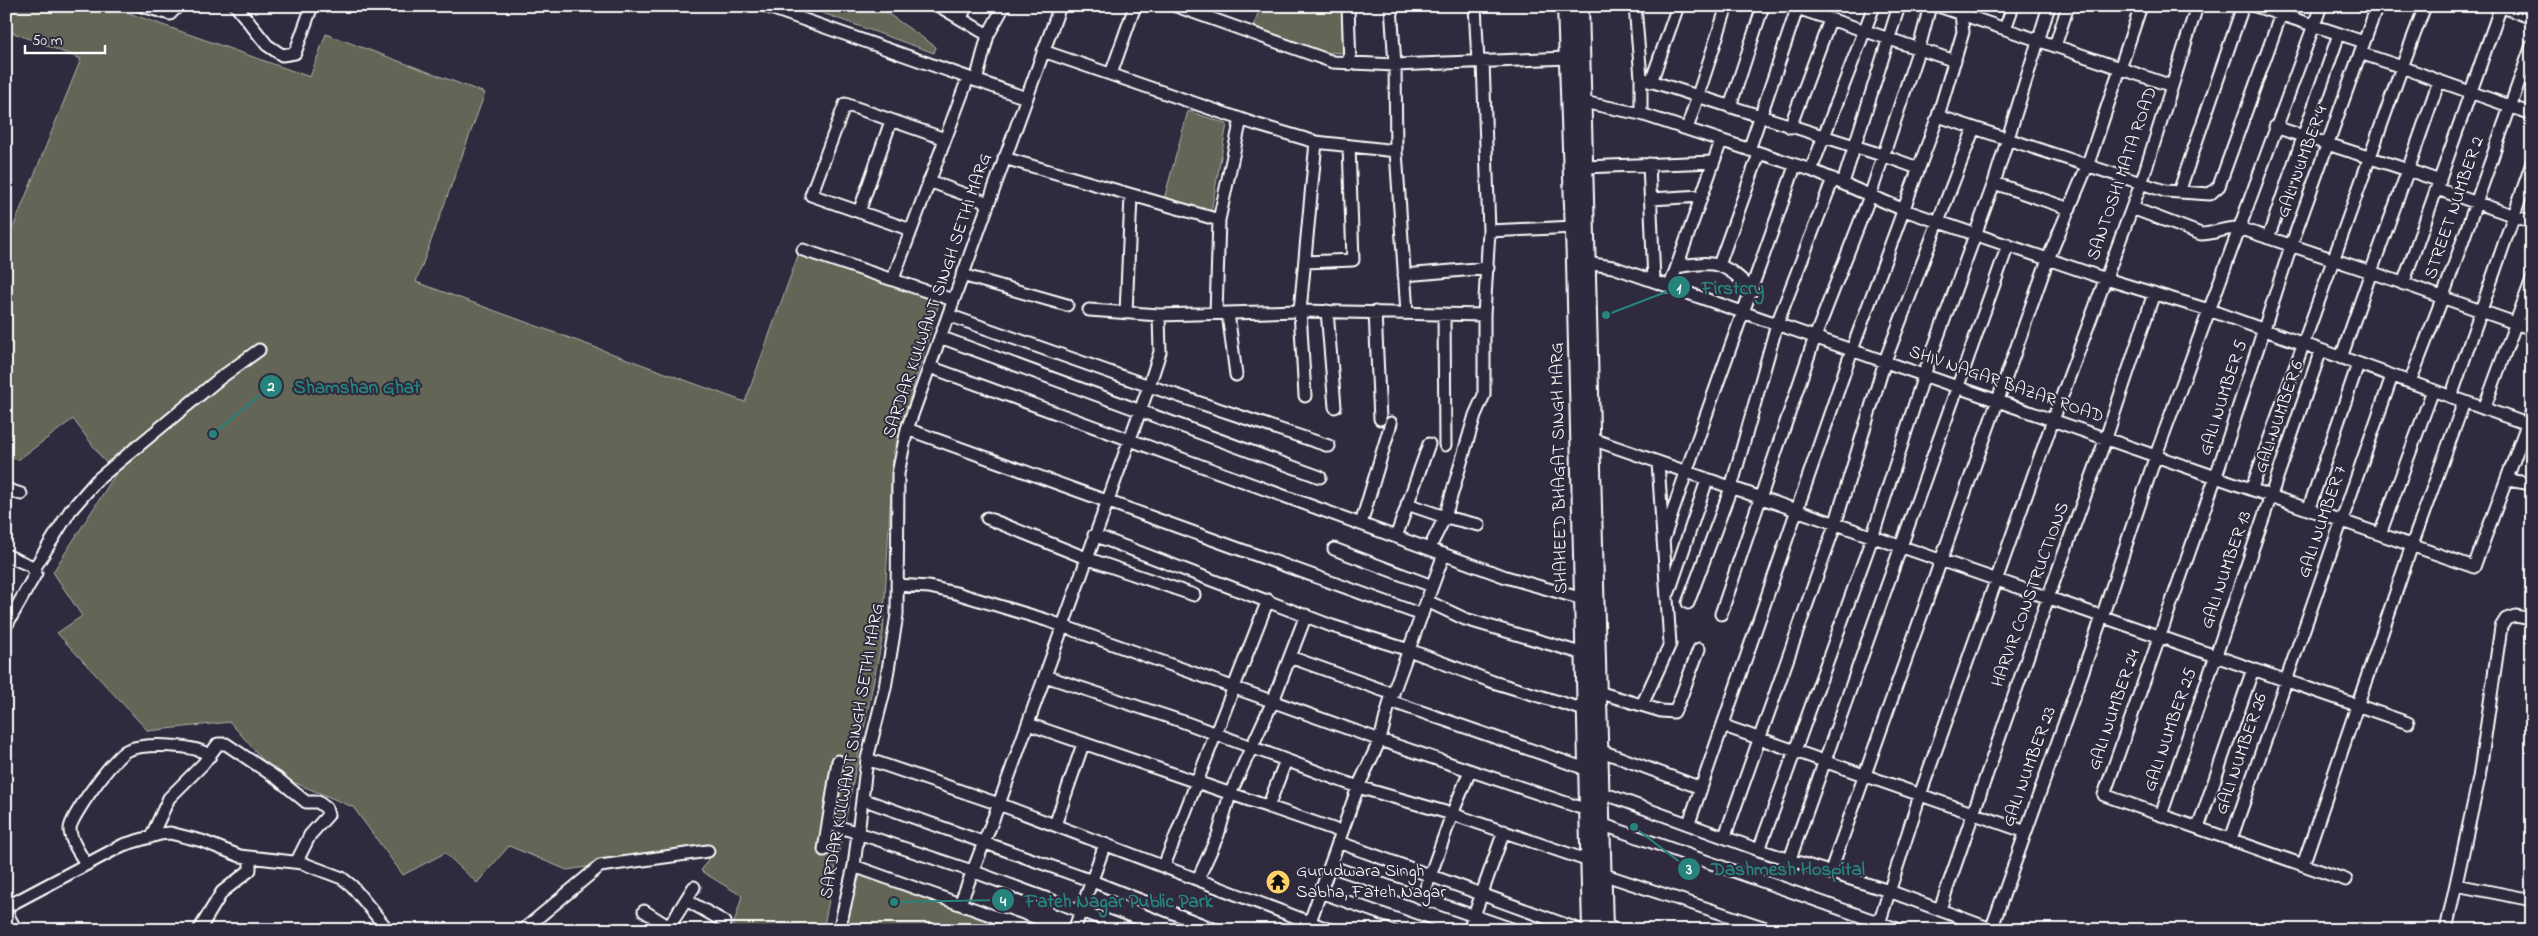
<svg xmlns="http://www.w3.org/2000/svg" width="2538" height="936" font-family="'Indie Flower',sans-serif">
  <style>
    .green { fill: #646557; stroke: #b2b2ab }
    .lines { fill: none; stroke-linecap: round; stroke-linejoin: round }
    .street-casing { stroke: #fff; stroke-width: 15 }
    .secondary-casing { stroke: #fff; stroke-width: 20 }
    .street { stroke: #2f2a3d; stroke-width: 11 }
    .secondary { stroke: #2f2a3d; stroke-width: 16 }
    .labels { text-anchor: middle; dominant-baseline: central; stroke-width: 4; stroke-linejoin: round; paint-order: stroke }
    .street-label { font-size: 18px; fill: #fff; stroke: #2f2a3d }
    .poi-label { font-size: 18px; fill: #fff; stroke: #2f2a3d; text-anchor: start }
    .leader { fill: none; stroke: #27847c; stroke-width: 2 }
    .callout-dot { fill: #27847c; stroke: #2f2a3d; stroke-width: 2 }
    .mark-label { font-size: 15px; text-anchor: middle; font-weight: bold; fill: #fff }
    .callout-label { font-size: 19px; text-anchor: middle; font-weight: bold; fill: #27847c; stroke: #2f2a3d; stroke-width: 4; stroke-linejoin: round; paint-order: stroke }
  </style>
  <rect width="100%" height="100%" fill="#2f2a3d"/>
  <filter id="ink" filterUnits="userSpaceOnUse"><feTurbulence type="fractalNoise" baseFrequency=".02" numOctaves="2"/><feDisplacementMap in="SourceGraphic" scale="10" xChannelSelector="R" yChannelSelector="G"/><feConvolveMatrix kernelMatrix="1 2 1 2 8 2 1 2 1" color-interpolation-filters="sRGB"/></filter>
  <g filter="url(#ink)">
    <!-- green -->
    <path class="green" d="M6,6H109L310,77L326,34L485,93L416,282L745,402L801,247L941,297L893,454L883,635L823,930H732L742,896L701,871L710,856L685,852L567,870L509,846L477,883L445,853L403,875L353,807L276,775L230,722L148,731L57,633L82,616L53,572L115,475L73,419L18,460L6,456V240H8L81,59L6,30Z
      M803,6H877L936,47L934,53Z
      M1260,6H1341L1345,53L1323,52L1254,26Z
      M1188,111L1227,124L1211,212L1164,199Z
      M860,875L1013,930H845Z"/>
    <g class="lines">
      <defs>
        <path id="street" d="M142,6L170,14L178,6
          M236,6L267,45L282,55L295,53L312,6
          M765,6L1026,98
          M939,6L988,35L976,81
          M1176,6L1333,62L1395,65L1568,58
          M1348,6L1350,64
          M1475,6L1478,62
          M1635,6L1641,78
          M1791,6L1955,61
          M2255,6L2364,42
          M2425,6L2402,67L2439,81L2408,170L2440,181
          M2500,6L2532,18
          M961,19L966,6
          M2005,29L2013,6
          M988,35L1004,6
          M2055,46L2068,6
          M1043,51L1258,125L1316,142L1396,151L1395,65L1391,6
          M1111,74L1135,6
          M2439,81L2532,114
          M1651,82L1678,6
          M2172,86L2197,6
          M1583,102L1641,114L1811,170L1904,210L2106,279L2209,310L2527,424
          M1730,107L1763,6
          M1641,114V78L1882,155L1918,168
          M1938,116L1963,32L1961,14L1964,6
          M1790,127L1830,20
          M1687,129L1727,6
          M1749,150L1798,6
          M1396,151L1407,313
          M1004,158L1219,220
          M1649,164L1654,281
          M1584,167L1713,162
          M1811,170L1874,6
          M929,181L988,203
          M1843,183L1899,6
          M1994,183L2070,209
          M2437,189L2532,222
          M2179,192L2243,6
          M1651,199L1701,196
          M2132,208L2201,234C2214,234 2226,227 2239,228L2371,272L2408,170L2275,127
          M859,212L891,121
          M911,230L811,195L845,104L945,139
          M1489,231L1574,227
          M2268,238L2339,34
          M803,250L953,300
          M1305,262L1353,260L1349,146
          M1579,262L1613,267L2474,567L2532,411
          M1719,265L1759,154
          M1677,267C1714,260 1725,262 1752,290
          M962,275L1067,305
          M1404,275L1488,268
          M893,279L968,78
          M2403,284L2501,6
          M1670,286L1721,141
          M1089,310L1159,315L1300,311L1484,315
          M1327,311L1335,407
          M1375,312L1380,419
          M1126,313L1131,196
          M1216,313L1219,220L1241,119
          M1228,313L1236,375
          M1444,314L1445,445
          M948,315L1149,386L1329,446
          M940,337L1320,477
          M2341,358L2371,272L2532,329
          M930,367L1506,577L1583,599
          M2410,382L2442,299L2532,45
          M1305,396L1300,311L1316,142
          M2451,397L2532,163
          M2484,409L2532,279
          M907,429L1422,615
          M1592,439L2408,723
          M2508,480L2532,484
          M2252,488L2402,67L2360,53
          M6,489L21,494
          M1407,504L1445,517L1479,525
          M2309,508L2358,364
          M987,518L1086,558L1194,595
          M1361,524L1391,423
          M2380,534L2433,390
          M1094,535L1332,626L1409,650L1493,682L1585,710
          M1396,537L1429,444
          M1663,541C1704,415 1752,291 1795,166
          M1334,549L1432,586
          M1429,549L1445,517L1475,415L1484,395V315L1489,231L1483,61
          M6,555L31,566L36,573L6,626
          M34,569L70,511L97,480L219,379L259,350
          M897,585L929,587L956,593L1046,620L1380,740L1587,810
          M1669,592L1707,480
          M1427,601L1465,619L1584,654
          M1688,603L1731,488L1777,324L1833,179
          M1721,614L1815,337L1870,196L1919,48L1930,6
          M1290,657L1393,694
          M1045,676L1184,722L1358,787L1452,814L1589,861
          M1598,692L1661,711L1674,712L1679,702L1699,649
          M1390,701L1586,769
          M1642,705L1670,644L1658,462
          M1028,724L1342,832
          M1724,726L2026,832
          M1599,750L1701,788
          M867,759L999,804L1149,386L1160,352L1159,315
          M1600,792L1759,850L1889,891L1991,929
          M862,799L1092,881L1216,930
          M1268,807L1286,760
          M2161,815L2321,350
          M828,823L972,871L1132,930
          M1689,823L1852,350L1938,116L2165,191L2210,194L2219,186L2281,14
          M1601,824L1900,930
          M1055,825L1083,744
          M2198,828L2253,669
          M1725,836L1835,525L1885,361L1974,128
          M151,837L169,798L203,764L218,744H226L278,779L306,802H318L326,808L328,815L310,835L297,861
          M2231,839L2392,376
          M1338,842L1580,930
          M824,850L838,761
          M1759,850L1872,538L1924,375L1994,183L2049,6
          M1790,859L2008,245
          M86,864C81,855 70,841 70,829C70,817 116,754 128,750C145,743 196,744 210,756
          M2303,865L2412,545L2464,402
          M854,866L1032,930
          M1164,866L1268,600
          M1330,866L1515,930
          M1830,873L2048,259L2088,164L2141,6
          M1602,874L1772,930
          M1198,879L1218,835L1230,794L1273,701L1306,615
          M2346,880L2104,795L2216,476L2291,246L2377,6
          M2456,885L2532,900
          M1320,892L1427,930
          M1422,899L1452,814L1470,771
          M686,900L725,922
          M960,904L999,804L1330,930
          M6,907L123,845L160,834L170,833L202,841L240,856L302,863L342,878L352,886L388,930
          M1940,909L2048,598L2106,438L2154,293
          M644,911L674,930
          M6,912L16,930
          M1604,925L1618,930
          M199,930L222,892L250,870V858
          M523,930L600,866L708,851
          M667,930L694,887
          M839,930L854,866L867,759L885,688L897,615L898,474L907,429L1060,6
          M1074,930L1105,844
          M1307,930L1358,787L1380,740L1390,701L1444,554
          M1469,930L1504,831
          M1731,930L1736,918
          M1877,930L1920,795L2053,420L2142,181L2172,86L1938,6
          M1991,930L2102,617L2156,455L2321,6
          M2446,930L2479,778L2501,627L2506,619L2515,616L2532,619"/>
        <path id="secondary" d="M1566,6L1575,262L1591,930
          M1580,6L1604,930"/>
      </defs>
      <!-- street casing -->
      <use href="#street" class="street-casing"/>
      <!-- secondary casing -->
      <use href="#secondary" class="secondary-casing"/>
      <!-- street -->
      <use href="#street" class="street"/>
      <!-- secondary -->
      <use href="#secondary" class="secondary"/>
    </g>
  </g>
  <!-- icons -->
  <defs>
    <symbol id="temple-disc" viewBox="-11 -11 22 22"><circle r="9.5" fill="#ffd166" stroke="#2f2a3d"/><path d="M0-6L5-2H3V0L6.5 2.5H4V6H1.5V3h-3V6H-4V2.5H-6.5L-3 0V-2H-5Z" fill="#111"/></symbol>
  </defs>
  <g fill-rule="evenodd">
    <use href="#temple-disc" x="1264" y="868" width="28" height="28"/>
  </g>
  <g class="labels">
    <!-- street labels -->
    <g class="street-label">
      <text transform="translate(2303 162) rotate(-70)">GALI NUMBER 4</text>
      <text transform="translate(2123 174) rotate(-71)">SANTOSHI MATA ROAD</text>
      <text transform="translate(2455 208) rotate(-71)">STREET NUMBER 2</text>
      <text transform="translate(938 296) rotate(-71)">SARDAR KULWANT SINGH SETHI MARG</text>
      <text transform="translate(2006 385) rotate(19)">SHIV NAGAR BAZAR ROAD</text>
      <text transform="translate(2224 398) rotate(-72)">GALI NUMBER 5</text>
      <text transform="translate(2280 417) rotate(-71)">GALI NUMBER 6</text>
      <text transform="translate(1560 468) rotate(-91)">SHAHEED BHAGAT SINGH MARG</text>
      <text transform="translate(2323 522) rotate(-71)">GALI NUMBER 7</text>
      <text transform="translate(2227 570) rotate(-71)">GALI NUMBER 13</text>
      <text transform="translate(2031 595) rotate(-70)">HARVIR CONSTRUCTIONS</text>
      <text transform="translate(2115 710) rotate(-71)">GALI NUMBER 24</text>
      <text transform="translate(2171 730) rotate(-71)">GALI NUMBER 25</text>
      <text transform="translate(853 751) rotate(-80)">SARDAR KULWANT SINGH SETHI MARG</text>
      <text transform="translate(2242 754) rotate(-71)">GALI NUMBER 26</text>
      <text transform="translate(2030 767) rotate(-70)">GALI NUMBER 23</text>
    </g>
    <!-- poi labels -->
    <g class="poi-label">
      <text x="1296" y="872">Gurudwara Singh<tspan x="1296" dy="21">Sabha, Fateh Nagar</tspan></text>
    </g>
  </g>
  <!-- callouts -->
  <path class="leader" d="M1606 315L1679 287M213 434L271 386M1634 827L1689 869M894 902L1003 900"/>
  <g class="callout-dot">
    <circle cx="1606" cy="315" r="5"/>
    <circle cx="213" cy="434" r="5"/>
    <circle cx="1634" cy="827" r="5"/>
    <circle cx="894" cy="902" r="5"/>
    <circle cx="1679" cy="287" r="12"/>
    <circle cx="271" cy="386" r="12"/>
    <circle cx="1689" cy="869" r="12"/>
    <circle cx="1003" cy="900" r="12"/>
  </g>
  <g class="mark-label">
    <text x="1679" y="293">1</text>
    <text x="271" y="391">2</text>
    <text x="1689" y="874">3</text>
    <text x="1003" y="906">4</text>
  </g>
  <g class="callout-label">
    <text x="1733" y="294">Firstcry</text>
    <text x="357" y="393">Shamshan Ghat</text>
    <text x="1788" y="875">Dashmesh Hospital</text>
    <text x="1119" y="907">Fateh Nagar Public Park</text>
  </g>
  <!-- margin -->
  <rect width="2538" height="936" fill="none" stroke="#2f2a3d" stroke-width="25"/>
  <rect x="12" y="12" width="2513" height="911" fill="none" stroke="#fff" stroke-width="2" filter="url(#ink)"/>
  <!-- scale -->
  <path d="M25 45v8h80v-8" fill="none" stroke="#ffffff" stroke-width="2.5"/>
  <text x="32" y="45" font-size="15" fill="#ffffff" stroke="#2f2a3d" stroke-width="4" paint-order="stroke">50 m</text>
</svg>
